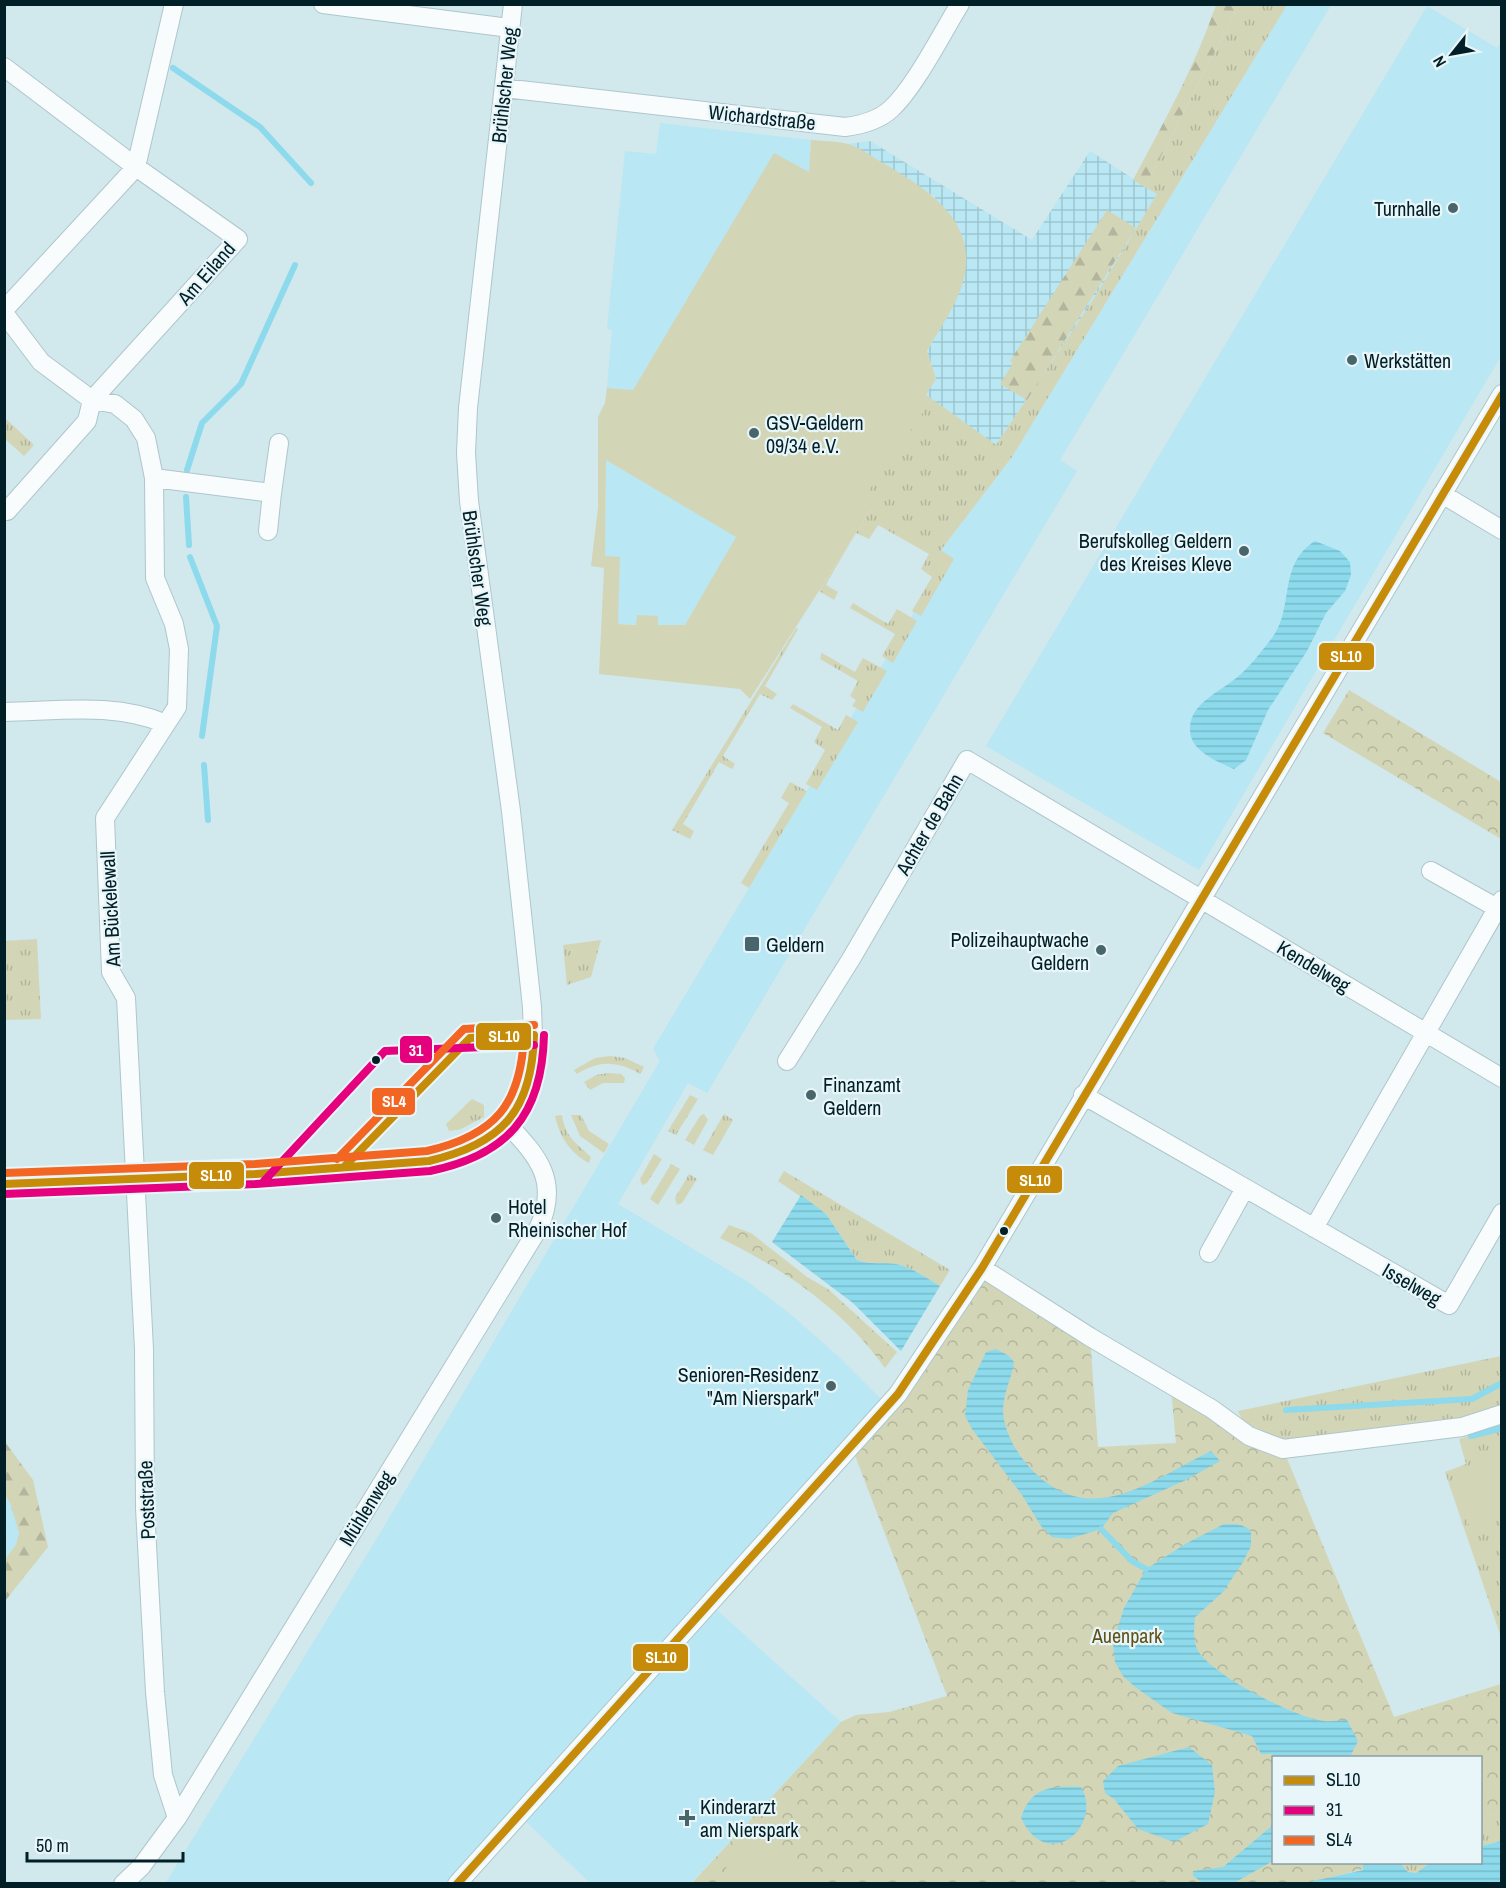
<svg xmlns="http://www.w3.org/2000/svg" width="1506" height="1888" font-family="'Archivo Narrow',sans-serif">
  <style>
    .built { fill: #b9e7f3 }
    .industrial { fill: url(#industrial-grid) }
    .grass { fill: url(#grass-tufts) }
    .forest { fill: url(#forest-firs) }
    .park { fill: url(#park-crowns) }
    .pitch { fill: #d3d5b7; fill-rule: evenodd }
    .water { fill: url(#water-rules) }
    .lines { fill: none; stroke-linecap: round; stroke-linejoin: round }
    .stream { stroke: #8cdaec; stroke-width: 6 }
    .street-casing { stroke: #aec6cc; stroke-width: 20 }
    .street { stroke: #f8fcfc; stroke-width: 18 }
    .bus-1-casing { stroke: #e8f6fa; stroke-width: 12 }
    .bus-2-casing { stroke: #e8f6fa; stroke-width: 12 }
    .bus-3-casing { stroke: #e8f6fa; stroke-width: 12 }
    .bus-1 { stroke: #c68b08; stroke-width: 8 }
    .bus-2 { stroke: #e5007d; stroke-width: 8 }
    .bus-3 { stroke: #f26522; stroke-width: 8 }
    .poi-dot { fill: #49656c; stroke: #e8f6fa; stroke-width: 2 }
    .bus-dot { fill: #001f26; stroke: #e8f6fa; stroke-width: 2 }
    .labels { text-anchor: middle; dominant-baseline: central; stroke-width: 4.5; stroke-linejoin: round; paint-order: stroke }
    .street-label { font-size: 20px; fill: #001f26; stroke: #e8f6fa }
    .poi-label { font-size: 20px; fill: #001f26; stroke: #e8f6fa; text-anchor: start }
    .park-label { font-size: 20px; fill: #605217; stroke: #e8f6fa }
    .line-badge { stroke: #e8f6fa; stroke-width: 2 }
    .badge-label { font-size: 16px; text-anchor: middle; font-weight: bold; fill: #fff }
  </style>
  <defs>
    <pattern id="industrial-grid" width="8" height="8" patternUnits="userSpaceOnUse" patternTransform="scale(1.5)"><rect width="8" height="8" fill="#b9e7f3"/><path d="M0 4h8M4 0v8" fill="none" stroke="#9dc6d0"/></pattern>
    <pattern id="grass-tufts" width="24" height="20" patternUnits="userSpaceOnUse" patternTransform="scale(1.5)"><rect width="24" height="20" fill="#d3d5b7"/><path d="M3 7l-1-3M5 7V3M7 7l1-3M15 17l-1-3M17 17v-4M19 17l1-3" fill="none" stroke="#b3b69d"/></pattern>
    <pattern id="forest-firs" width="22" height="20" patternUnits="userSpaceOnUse" patternTransform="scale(1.5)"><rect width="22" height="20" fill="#d3d5b7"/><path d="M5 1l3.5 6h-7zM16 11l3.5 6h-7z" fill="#b3b69d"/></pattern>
    <pattern id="park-crowns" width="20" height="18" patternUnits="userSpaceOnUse" patternTransform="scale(1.5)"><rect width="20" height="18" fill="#d3d5b7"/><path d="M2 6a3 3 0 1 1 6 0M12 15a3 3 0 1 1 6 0" fill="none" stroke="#b3b69d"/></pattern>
    <pattern id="water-rules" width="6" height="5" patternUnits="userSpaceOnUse" patternTransform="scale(1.5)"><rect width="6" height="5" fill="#8cdaec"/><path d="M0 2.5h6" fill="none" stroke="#77bbca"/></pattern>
  </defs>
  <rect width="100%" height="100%" fill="#d1e8ed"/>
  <!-- built -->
  <path class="built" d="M1287,5H1331L1060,460L1077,471L707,1093L688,1083L618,1204L748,1282L789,1313L838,1356L887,1405L709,1603L841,1722L691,1883H590L519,1815L457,1883L165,1884L382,1530L660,1061L653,1049L948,555L941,550L1012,457Z
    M1427,6L1497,48L1501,42V356L1199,870L986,746Z
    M660,123L811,140L809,172L774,154L633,390L607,388L612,330L607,329L625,151L656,154Z
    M606,460L737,537L685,626L618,624L620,557H605Z
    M4,1495L10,1503L19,1533L16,1545L5,1559Z"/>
  <!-- industrial -->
  <path class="industrial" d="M870,141L1032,240L1090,151L1157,194L1091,303L996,445L925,395L936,379L927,351L949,313L935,197L848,144Z"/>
  <!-- grass -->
  <path class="grass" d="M1239,5H1287L1012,457L941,550L954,559L921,616L912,611L932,577L921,569L929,554L878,525L869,539L856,533L829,579L826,585L838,592L834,600L819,591L871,509L860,502L932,399L996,445L1091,303L1157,194L1145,187Z
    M5,418L34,445L24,456L5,439Z
    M853,603L888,624L897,609L917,621L893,663L882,656L895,634L850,608Z
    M796,628L798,629L765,686L777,694L772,700L760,694L723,756L735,764L732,769L719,762L683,824L694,831L690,839L672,830Z
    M822,653L855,672L863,658L887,671L863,712L852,706L856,700L850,696L858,681L820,659Z
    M793,704L838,730L846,715L858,722L817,790L806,784L825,750L814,742L822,727L790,708Z
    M790,782L807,791L749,888L741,883L789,803L781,798Z
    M37,939L41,1019L5,1020V941Z
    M601,940L591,977L567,985L563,945Z
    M610,1056L625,1058L644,1067L640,1074C618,1061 599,1060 577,1074L574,1070L595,1058Z
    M608,1073L621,1074L625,1078L624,1083H603L590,1090L584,1082L596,1075Z
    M690,1095L698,1099L676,1135L668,1131Z
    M472,1099L484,1105V1117L461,1129L449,1131L446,1124Z
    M704,1114L708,1120L694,1145L685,1140L700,1116Z
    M724,1114L733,1120L713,1155L703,1150Z
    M562,1115C565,1137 576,1143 591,1157L589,1163C569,1152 560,1137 555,1116Z
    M571,1115H581L589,1131L609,1144L604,1153L580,1136Z
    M654,1154L662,1159L647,1183L642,1185L640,1179Z
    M671,1164L680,1169L658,1205L650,1199Z
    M784,1171L950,1270L940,1286C926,1278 912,1267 896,1264C883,1262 871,1265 857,1260L826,1214L778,1181Z
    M689,1174L697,1179L682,1203L677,1205L675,1198Z
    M1501,1356V1413L1283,1449L1249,1436L1238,1411Z
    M1501,1426V1637L1445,1472L1466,1464L1459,1439Z
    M1501,1812V1841L1481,1846L1480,1818Z
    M1400,1863H1430L1416,1873L1408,1872Z"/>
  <!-- forest -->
  <path class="forest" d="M1216,5H1239L1145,187L1133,180C1164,122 1195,66 1216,5Z
    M1107,210L1136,228L1027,400L1000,384L1013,363L1010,361Z
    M5,1442L33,1480L48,1547L5,1601V1559L16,1545L19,1533L10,1503L5,1495Z"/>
  <!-- park -->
  <path class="park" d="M1349,690L1501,782V839L1323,733Z
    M729,1225L751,1233L807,1277L828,1289L897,1352L885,1368C844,1310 784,1269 720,1238Z
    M982,1268L1090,1337L1098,1447L1176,1443L1170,1378L1283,1449L1394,1717L1501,1684V1812L1481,1818L1480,1758H1274V1862L1387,1863L1304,1884H691L841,1722L856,1715L889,1712L947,1696L851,1445Z"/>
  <!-- pitch -->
  <path class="pitch" d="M811,140C823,141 837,141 848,144C862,148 875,159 888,166C928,190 974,219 965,273C960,301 941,326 927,351L936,379L926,395L932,399L861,502L871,509L750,699L740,689L599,674L604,568L591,566L598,508V417L605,403L607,388L633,390L774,153L809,172ZM606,460L736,537L685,625H658V616L637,615L636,625L618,624L620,557L605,556Z
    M1501,1456V1520L1470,1529L1453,1473Z
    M760,1839L780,1844L826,1883H728C721,1858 734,1839 760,1839Z"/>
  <!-- water -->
  <path class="water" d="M1315,541L1340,551L1350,562L1351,575L1345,591L1326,613L1307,651L1268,710L1246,760L1234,769C1217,761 1189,751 1190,728C1191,703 1218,693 1235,679C1249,668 1261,652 1272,638C1295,608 1277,565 1315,541Z
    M801,1195L826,1214L857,1260C870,1265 883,1262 896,1264C912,1267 926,1278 940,1286L901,1351L853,1303L772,1242Z
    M996,1349L1009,1356L1014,1362C1012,1378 1003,1393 1003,1411C1004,1433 1018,1456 1033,1471C1092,1530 1151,1480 1211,1451L1220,1461L1186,1480L1113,1513L1101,1529L1069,1539L1052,1537L1041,1526L1022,1495L972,1429L965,1416L968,1390L986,1352Z
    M1224,1524C1235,1524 1242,1523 1251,1531V1546L1243,1562L1223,1592L1195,1617C1194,1627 1193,1639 1197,1649C1209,1674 1296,1718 1324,1721C1331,1722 1340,1720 1347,1720L1358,1741L1350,1757L1275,1758L1272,1754H1261L1252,1736L1172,1713L1135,1687L1123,1676L1115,1662L1113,1642L1124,1608L1146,1569L1187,1543Z
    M1189,1747L1212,1765L1215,1792L1208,1824L1174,1842L1138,1829L1114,1799L1105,1793L1103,1781L1118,1766Z
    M1081,1787C1104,1825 1048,1875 1021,1818C1031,1786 1052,1786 1081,1787Z
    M1273,1825V1861L1234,1883H1203L1193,1876V1871L1223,1867Z
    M1501,1841V1881L1497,1883H1304L1363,1870V1863H1400L1408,1872L1416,1873L1430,1863L1480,1862L1481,1846Z"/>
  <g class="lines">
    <!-- stream -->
    <path class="stream" d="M173,68L260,127L311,183
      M187,470L202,423L241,384L295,265
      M186,497L189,545
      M190,557L217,626L202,736
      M204,765L208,820
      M1286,1410L1472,1399L1502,1383
      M1471,1436L1502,1428
      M1101,1529L1132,1561L1146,1569"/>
    <defs>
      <path id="street" d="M323,4L510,28
        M4,67L136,167L238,239L92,400L87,421L7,511H4
        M504,88L845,127C861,125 879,120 891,109C915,87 942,33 960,4
        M4,310L136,167L174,4
        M4,313L41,362L92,400L115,404L134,419L146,438L154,478L155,578L174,624L179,649L177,707L105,818L111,972L126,998L144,1349L145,1508L155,1692L163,1775L177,1818
        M154,478L272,493L268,531
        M272,493L279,443
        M1442,494L1502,530
        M4,712C58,711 116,702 166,724
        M1431,871L1497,908
        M787,1061L851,959L967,760L1502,1078
        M1083,1095L1449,1305L1502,1213
        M4,1184L256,1174L429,1161L460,1153L485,1141L507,1124L518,1111L528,1089L534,1065L532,1007L511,811L469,501L466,453L468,408L513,4
        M1314,1228L1502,900
        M1209,1253L1245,1188
        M982,1268L1090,1337L1212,1409L1249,1436L1283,1449L1462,1427L1502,1414
        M123,1884L141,1867L177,1818L538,1229C560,1182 539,1157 507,1124
        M457,1884L898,1394L982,1268L1502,394"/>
    </defs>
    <!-- street casing -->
    <use href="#street" class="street-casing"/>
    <!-- street -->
    <use href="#street" class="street"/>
    <defs>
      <path id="bus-1" d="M4,1184L256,1174L429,1161C502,1144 532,1111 534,1035L470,1038L345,1166
        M457,1884L898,1394L982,1268L1502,395"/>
      <path id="bus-2" d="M264,1181L385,1051L534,1045
        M4,1194L256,1184L430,1171C508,1155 542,1115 544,1035"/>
      <path id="bus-3" d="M337,1159L464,1029L534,1025
        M4,1173L255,1164L427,1151C495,1135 521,1105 524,1035"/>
    </defs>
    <!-- bus-1 casing -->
    <use href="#bus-1" class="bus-1-casing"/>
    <!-- bus-2 casing -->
    <use href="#bus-2" class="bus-2-casing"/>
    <!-- bus-3 casing -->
    <use href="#bus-3" class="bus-3-casing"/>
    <!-- bus-1 -->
    <use href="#bus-1" class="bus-1"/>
    <!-- bus-2 -->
    <use href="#bus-2" class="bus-2"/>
    <!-- bus-3 -->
    <use href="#bus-3" class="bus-3"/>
  </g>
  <!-- markers -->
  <g class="poi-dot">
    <circle cx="1453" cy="208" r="6"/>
    <circle cx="1352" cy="360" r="6"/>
    <circle cx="754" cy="433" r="6"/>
    <circle cx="1244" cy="551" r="6"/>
    <rect x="744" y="936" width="16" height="16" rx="3"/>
    <circle cx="1101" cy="950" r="6"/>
    <circle cx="811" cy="1095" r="6"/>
    <circle cx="496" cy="1218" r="6"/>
    <circle cx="831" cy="1386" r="6"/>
    <path d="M684 1809h6v6h6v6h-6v6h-6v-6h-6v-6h6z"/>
  </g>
  <g class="bus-dot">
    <circle cx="376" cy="1060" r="5"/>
    <circle cx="1004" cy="1231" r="5"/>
  </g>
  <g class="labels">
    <!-- street labels -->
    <g class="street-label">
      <text transform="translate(504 85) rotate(-84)">Brühlscher Weg</text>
      <text transform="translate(762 117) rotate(6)">Wichardstraße</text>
      <text transform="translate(206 273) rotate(-49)">Am Eiland</text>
      <text transform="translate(478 568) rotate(82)">Brühlscher Weg</text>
      <text transform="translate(929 824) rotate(-60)">Achter de Bahn</text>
      <text transform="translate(110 909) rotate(-93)">Am Bückelewall</text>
      <text transform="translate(1314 966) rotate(31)">Kendelweg</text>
      <text transform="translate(1412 1284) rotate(30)">Isselweg</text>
      <text transform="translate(146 1500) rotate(-92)">Poststraße</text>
      <text transform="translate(366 1508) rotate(-58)">Mühlenweg</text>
    </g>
    <!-- poi labels -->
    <g class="poi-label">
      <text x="1441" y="208" text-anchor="end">Turnhalle</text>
      <text x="1364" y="360">Werkstätten</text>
      <text x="766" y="422">GSV-Geldern<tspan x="766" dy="23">09/34 e.V.</tspan></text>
      <text x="1232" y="540" text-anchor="end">Berufskolleg Geldern<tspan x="1232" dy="23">des Kreises Kleve</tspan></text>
      <text x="1089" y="939" text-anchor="end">Polizeihauptwache<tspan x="1089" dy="23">Geldern</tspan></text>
      <text x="766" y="944">Geldern</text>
      <text x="823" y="1084">Finanzamt<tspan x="823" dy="23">Geldern</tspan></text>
      <text x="508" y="1206">Hotel<tspan x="508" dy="23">Rheinischer Hof</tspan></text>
      <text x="819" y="1374" text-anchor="end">Senioren-Residenz<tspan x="819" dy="23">"Am Nierspark"</tspan></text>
      <text x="700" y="1806">Kinderarzt<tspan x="700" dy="23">am Nierspark</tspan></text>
    </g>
    <!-- park labels -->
    <g class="park-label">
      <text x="1127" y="1635">Auenpark</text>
    </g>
  </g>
  <g class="line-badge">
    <rect x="1318" y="642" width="57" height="29" rx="6" fill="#c68b08"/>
    <rect x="475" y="1022" width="57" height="29" rx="6" fill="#c68b08"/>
    <rect x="399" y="1035" width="34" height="29" rx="6" fill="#e5007d"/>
    <rect x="371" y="1087" width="45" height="29" rx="6" fill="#f26522"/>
    <rect x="188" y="1161" width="57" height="29" rx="6" fill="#c68b08"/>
    <rect x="1006" y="1165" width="57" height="29" rx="6" fill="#c68b08"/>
    <rect x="632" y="1643" width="57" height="29" rx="6" fill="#c68b08"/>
  </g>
  <g class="badge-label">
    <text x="1346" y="662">SL10</text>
    <text x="504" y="1042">SL10</text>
    <text x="416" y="1056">31</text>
    <text x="394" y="1107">SL4</text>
    <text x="216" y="1181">SL10</text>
    <text x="1035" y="1186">SL10</text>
    <text x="661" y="1663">SL10</text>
  </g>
  <!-- border -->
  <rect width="1506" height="1888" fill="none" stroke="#001f26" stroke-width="12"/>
  <!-- legend -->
  <rect x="1272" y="1756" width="210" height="108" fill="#e8f6fa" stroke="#8ba0a5" stroke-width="1.5"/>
  <rect x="1284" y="1776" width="30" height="9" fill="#c68b08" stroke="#8ba0a5" stroke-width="1.5"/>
  <text x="1326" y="1786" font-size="18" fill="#001f26">SL10</text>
  <rect x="1284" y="1806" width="30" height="9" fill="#e5007d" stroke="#8ba0a5" stroke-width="1.5"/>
  <text x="1326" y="1816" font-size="18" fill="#001f26">31</text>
  <rect x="1284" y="1836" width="30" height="9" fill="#f26522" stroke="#8ba0a5" stroke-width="1.5"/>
  <text x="1326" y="1846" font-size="18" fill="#001f26">SL4</text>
  <!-- north arrow -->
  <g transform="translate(1452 54) rotate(239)" stroke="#e8f6fa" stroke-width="4.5" paint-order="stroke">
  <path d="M0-4.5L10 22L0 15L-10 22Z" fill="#001f26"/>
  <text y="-9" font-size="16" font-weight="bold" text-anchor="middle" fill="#001f26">N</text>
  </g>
  <!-- scale -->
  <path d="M27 1852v9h156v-9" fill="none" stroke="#001f26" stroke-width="3"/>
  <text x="36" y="1852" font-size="18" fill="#001f26" stroke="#e8f6fa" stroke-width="4.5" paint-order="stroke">50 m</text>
</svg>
